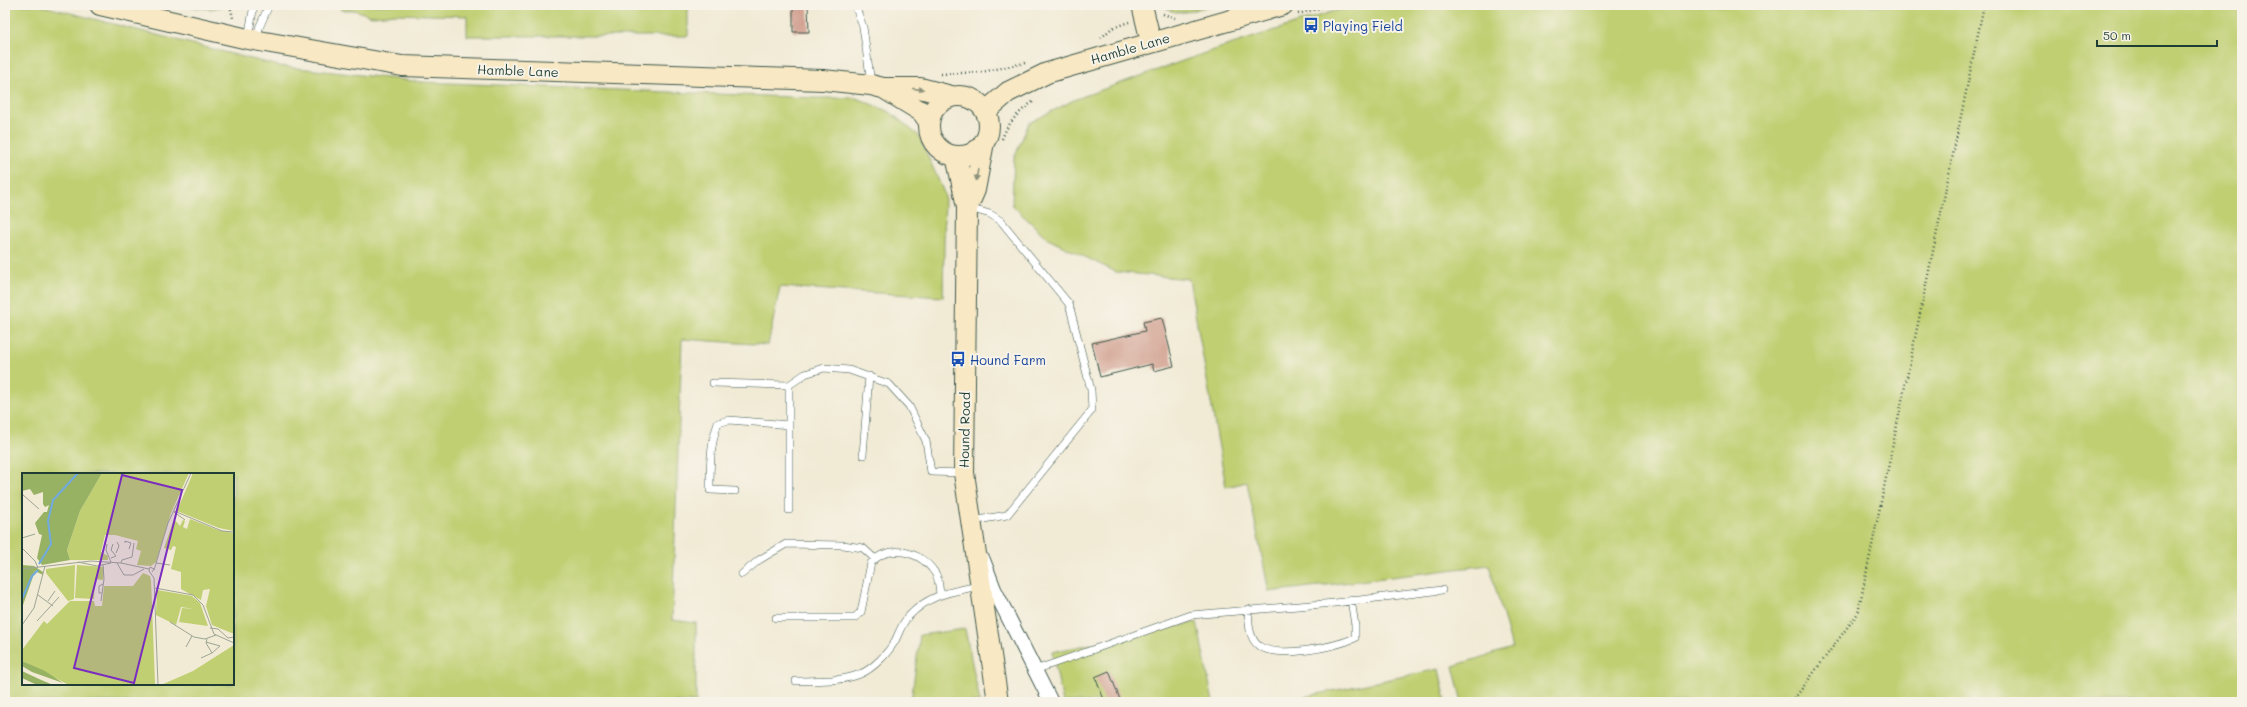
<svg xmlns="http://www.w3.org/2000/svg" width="2247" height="707" font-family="Mali,sans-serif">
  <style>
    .green { fill: #bfcf71; stroke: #6f8652; fill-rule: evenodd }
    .building { fill: #d09e8e }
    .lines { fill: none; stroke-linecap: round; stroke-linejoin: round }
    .lane-casing { stroke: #3e574c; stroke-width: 8 }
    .street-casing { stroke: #3e574c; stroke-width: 16 }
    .secondary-casing { stroke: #3e574c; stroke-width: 22 }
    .path { stroke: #3e574c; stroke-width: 2.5; stroke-dasharray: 1 3; stroke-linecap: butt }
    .lane { stroke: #fff; stroke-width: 7 }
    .street { stroke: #fff; stroke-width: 14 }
    .secondary { stroke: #f8e8c3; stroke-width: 20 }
    .oneway { fill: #8c927c }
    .labels { text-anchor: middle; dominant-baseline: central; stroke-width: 4; stroke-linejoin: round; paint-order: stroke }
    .transit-label { font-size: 13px; fill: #164399; stroke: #f7f3e8; text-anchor: start }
    .street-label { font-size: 13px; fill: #1f3d34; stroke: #f7f3e8 }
    .inset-river { fill: none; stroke: #70aae0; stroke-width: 2 }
    .inset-road { fill: none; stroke: #9da595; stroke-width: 1 }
    .view { fill: #7b2cbf; fill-opacity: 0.15; stroke: #7b2cbf; stroke-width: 2 }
    .inset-edge { fill: none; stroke: #1f3d34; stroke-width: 2 }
  </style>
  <rect width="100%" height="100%" fill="#f7f3e8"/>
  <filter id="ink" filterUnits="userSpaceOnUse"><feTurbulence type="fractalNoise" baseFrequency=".025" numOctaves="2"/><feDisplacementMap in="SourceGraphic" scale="8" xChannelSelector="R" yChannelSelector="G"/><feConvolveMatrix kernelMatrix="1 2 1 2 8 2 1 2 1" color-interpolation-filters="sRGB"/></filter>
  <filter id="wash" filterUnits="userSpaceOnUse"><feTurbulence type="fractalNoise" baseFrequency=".012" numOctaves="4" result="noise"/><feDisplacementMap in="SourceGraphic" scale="16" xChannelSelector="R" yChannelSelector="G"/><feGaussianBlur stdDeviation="0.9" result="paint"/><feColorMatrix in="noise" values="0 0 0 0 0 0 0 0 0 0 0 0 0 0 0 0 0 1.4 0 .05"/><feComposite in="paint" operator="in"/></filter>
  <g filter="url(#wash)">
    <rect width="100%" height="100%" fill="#f1ead5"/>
    <!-- green -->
    <path class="green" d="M5,5H39L279,66L423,82L814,98H856L890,112L919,136L945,195L943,297L780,287L768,345L682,339L672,620L696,623V702H5ZM23,474H233V684H23Z
      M180,5H229L211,9Z
      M340,5H688V36H467V16L396,14L372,16L354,10H341Z
      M1163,5H1212C1196,9 1175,19 1163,5Z
      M1360,5H2242V702H1462L1453,666L1512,648L1489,565L1269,592L1247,482L1226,487L1189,279L1116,272L1048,239L1012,205L1014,158L1029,123L1076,99L1208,52L1331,12Z
      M1197,622L1213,702H1063L1052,652Z
      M965,629L980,702H911L920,635Z
      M1439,669L1446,702H1279Z"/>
    <g id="blocks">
      <!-- building -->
      <path class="building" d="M793,5H808L809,32H793Z
        M1162,318L1174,366L1154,371L1152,364L1100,377L1092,343L1145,331L1143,322Z
        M1109,671L1121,702H1105L1095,677Z"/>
    </g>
  </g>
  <g filter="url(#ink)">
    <use href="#blocks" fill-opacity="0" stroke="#3e574c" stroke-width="1"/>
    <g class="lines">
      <defs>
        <path id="lane" d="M855,5L863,27L871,83
          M248,38L254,5
          M257,40L259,28L269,5
          M969,208L990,214L1001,221L1069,304L1091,390L1092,410L1007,515L972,521
          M713,383L789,385L805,374L824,368L849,370L889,384L909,406L926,441L931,472L964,473
          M789,385V510
          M863,455L869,376
          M735,491L710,490C710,467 710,445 718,423L729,420L789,425
          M742,574L759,560L786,544L843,545L863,548L875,559
          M1248,609C1249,621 1248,638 1259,646C1279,659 1334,647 1355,638V625L1351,600
          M776,618H854L861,612L871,563C889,543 921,551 935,573C939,578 939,587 940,594
          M1035,670L1191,615L1335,603L1442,590
          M796,681C816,680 841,682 860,674C873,669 888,653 895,641C899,633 902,623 908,617C929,594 950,592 979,586"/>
        <path id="street" d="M983,560L994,589L1051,702"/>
        <path id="secondary" d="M100,5L248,39L402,66L823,80L871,85L883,88L922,112L929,122
          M1142,5L1151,42
          M883,88H920L951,96
          M929 126a30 30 0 1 1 60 0a30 30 0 1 1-60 0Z
          M986,111L1008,92L1047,73L1283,5
          M956,156L967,207L964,473L998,702
          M968,206L975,190L984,142"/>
      </defs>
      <!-- lane casing -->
      <use href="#lane" class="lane-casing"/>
      <!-- street casing -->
      <use href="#street" class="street-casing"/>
      <!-- secondary casing -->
      <use href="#secondary" class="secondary-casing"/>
      <!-- path -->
      <path class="path" d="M230,5L233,18
        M1163,14L1175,18
        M1298,14L1331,5
        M1101,38L1112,28L1129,22
        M941,74L982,72L1025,63
        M1002,139C1008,122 1020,111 1034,101
        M927,140L938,155
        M1792,702L1858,613L1984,5"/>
      <!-- lane -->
      <use href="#lane" class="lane"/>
      <!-- street -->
      <use href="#street" class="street"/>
      <!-- secondary -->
      <use href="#secondary" class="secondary"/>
    </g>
    <!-- one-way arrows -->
    <defs><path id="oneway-solid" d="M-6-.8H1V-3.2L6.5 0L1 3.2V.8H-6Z"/></defs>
    <g class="oneway">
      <use href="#oneway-solid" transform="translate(918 89) rotate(5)"/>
      <use href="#oneway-solid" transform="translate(977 175) rotate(99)"/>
    </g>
  </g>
  <!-- icons -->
  <defs>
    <symbol id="bus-bare" viewBox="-9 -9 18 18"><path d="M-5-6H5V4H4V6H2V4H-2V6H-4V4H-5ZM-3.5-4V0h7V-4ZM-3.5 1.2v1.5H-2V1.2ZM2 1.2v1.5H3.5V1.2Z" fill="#1a4fb4" stroke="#f7f3e8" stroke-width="2.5" paint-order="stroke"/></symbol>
  </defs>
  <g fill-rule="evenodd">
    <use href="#bus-bare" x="1300" y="14" width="22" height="22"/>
    <use href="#bus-bare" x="947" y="348" width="22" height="22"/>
  </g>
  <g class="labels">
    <!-- transit labels -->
    <g class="transit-label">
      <text x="1323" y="25">Playing Field</text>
      <text x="970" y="359">Hound Farm</text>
    </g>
    <!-- street labels -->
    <g class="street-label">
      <text transform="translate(1130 48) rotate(-16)">Hamble Lane</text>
      <text transform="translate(518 70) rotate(2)">Hamble Lane</text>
      <text transform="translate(964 430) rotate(-89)">Hound Road</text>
    </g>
  </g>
  <!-- overview -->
  <g transform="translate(22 473)">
    <rect width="212" height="212" fill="#f1ead5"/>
    <path d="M80,0H167L149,40L134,89L129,93L115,92L119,78L114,76L116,68L93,62H83L79,79L86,83V87H48L45,77L58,38ZM171,0H212V58L197,55L155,38ZM152,46L158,53L161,47L163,48L161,54L165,56L168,46L196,57L212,60V161L190,152L184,133L188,116L181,117L179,127L159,116V99L149,96L154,74L151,73L149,77L142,75ZM53,92L52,126L46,128L24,100V96ZM55,92L82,94L81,107L73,106L72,126L53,125ZM121,100L128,103L129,107L133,211L47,212L0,188V177L22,148L25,151L48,128H72L73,133H80L82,113H111ZM135,117L170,123L178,130L186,153L157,149L160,135L172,136L159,134L154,152L134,142ZM212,172V212H139L171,198Z" fill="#bfcf71"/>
    <path d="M0,0H80L58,38L45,77L48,87L20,92L15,85L20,62L17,61L13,50L22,39H25L27,32L23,34L21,31V19L12,22L8,16L0,18ZM0,92L12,93L21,99V102L13,98L1,132ZM0,188L23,198L41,210L10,199L0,193ZM0,198L17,206L31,212H15L0,205Z" fill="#97b263"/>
    <path class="inset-river" d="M17,91L29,71L26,48L31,27L56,0M0,126L10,103L16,97"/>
    <path class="inset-road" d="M0,21L17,36M152,38L200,58L212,59M152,39L163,47M0,65L13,61M103,70V68L109,70L107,76M85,71L84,77L89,89M0,75L13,88L16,95M94,80L97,73L95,69M89,85L94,83L89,77L91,71M56,89L75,93L89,90M95,90L102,102H111L122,96M99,90L100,87L110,84L112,70M134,90L148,92M0,96L69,88L99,90L127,96M132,97L146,50L169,0M130,99L132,96L128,94L127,98L132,105L136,212M133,115L171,122L181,132L192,161L212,170M80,120H77V113L81,111M16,122L31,133M26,128L33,118M79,128L82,106L81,92M15,148L37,124M148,149L172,164L183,166L194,162M0,152L12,135L23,93M188,155L196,156L206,165L212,164M184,169L198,173L190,180L184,170L185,166M164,174L170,163M179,185L190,180"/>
    <path class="view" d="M100,2L160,17L112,210L52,195Z"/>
    <rect width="212" height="212" class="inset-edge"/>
  </g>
  <!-- margin -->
  <rect width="2247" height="707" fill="none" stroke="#f7f3e8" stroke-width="20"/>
  <!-- scale -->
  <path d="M2097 40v6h120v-6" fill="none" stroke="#1f3d34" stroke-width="2"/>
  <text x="2103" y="40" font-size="12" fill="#1f3d34" stroke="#f7f3e8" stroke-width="3" paint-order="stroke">50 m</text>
</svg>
